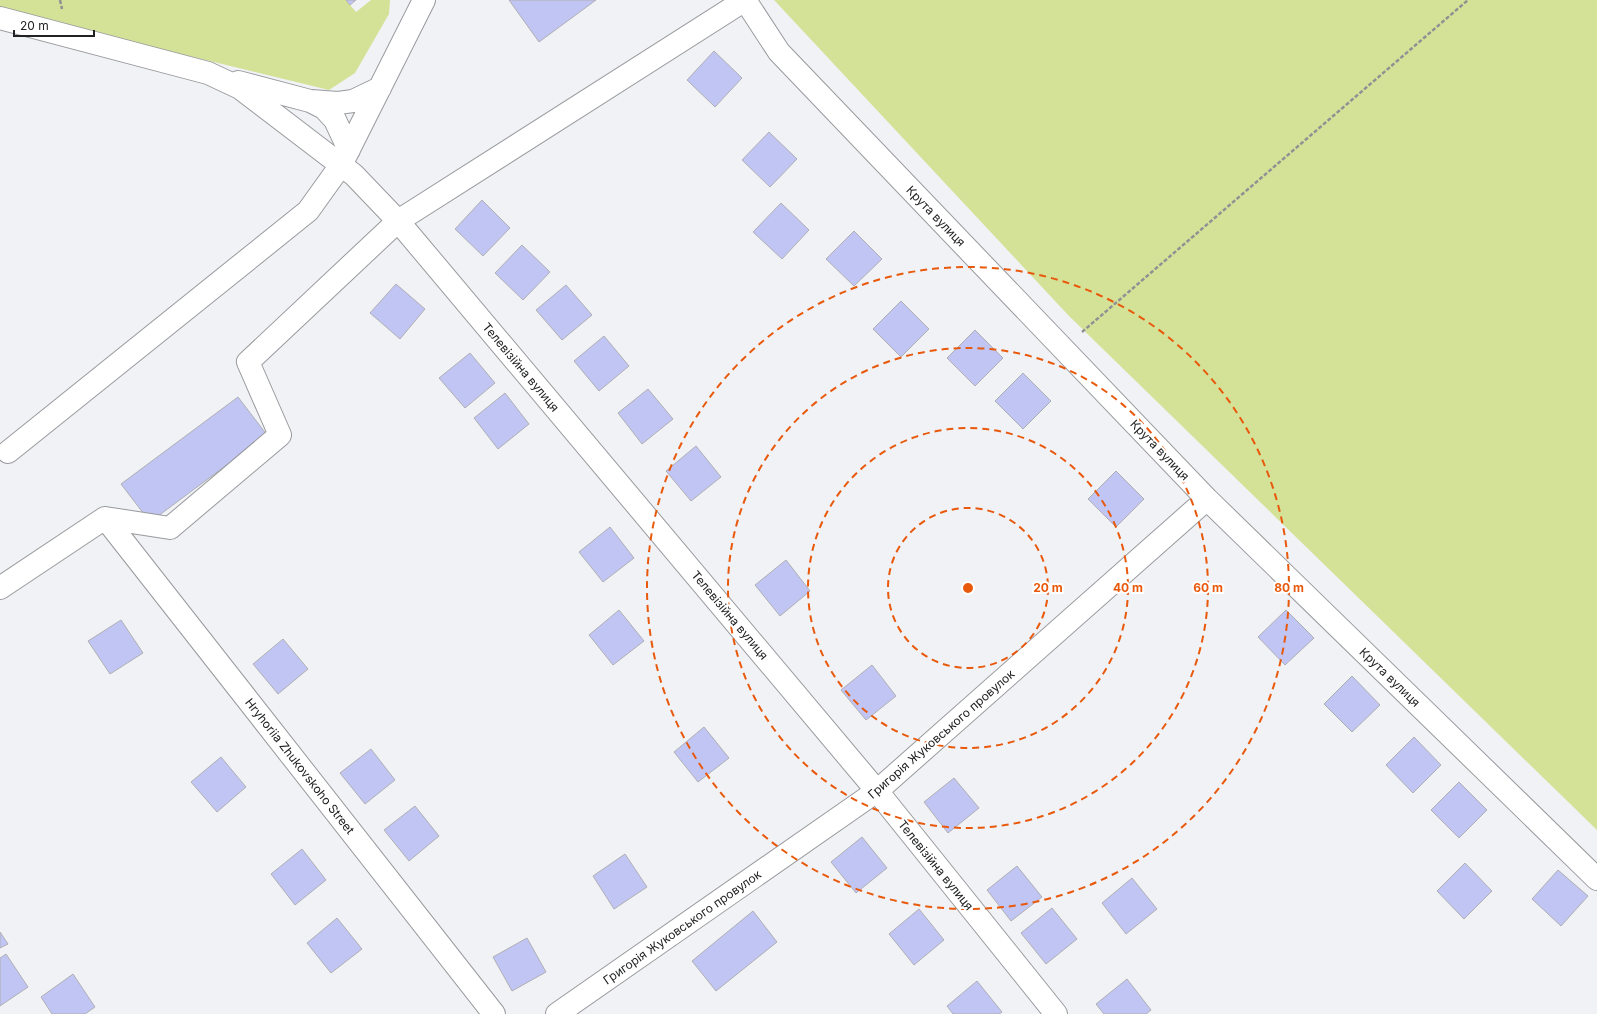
<svg xmlns="http://www.w3.org/2000/svg" width="1597" height="1014" font-family="Inter,sans-serif">
  <style>
    .green { fill: #d4e298 }
    .building { fill: #c1c5f4; stroke: #afafb3 }
    .lines { fill: none; stroke-linecap: round; stroke-linejoin: round }
    .minor-casing { stroke: #999a9d; stroke-width: 24 }
    .path { stroke: #909193; stroke-width: 2.5; stroke-dasharray: 4 2; stroke-linecap: butt }
    .minor { stroke: #fff; stroke-width: 22 }
    .ring { fill: none; stroke: #e8590c; stroke-width: 2; stroke-dasharray: 7 5 }
    .labels { text-anchor: middle; dominant-baseline: central; stroke-width: 4; stroke-linejoin: round; paint-order: stroke }
    .street-label { font-size: 12px; fill: #212223; stroke: #fff }
    .centre { fill: #e8590c; stroke: #fff; stroke-width: 2 }
    .ring-label { font-size: 12px; text-anchor: middle; font-weight: bold; fill: #e8590c; stroke: #fff; stroke-width: 4; stroke-linejoin: round; paint-order: stroke }
  </style>
  <rect width="100%" height="100%" fill="#f1f2f6"/>
  <!-- green -->
  <path class="green" d="M0,0H346L356,12L371,0H390L389,14L355,73L329,90L0,10Z
    M774,0H1597V830L1069,316Z"/>
  <!-- building -->
  <path class="building" d="M346,0H356L350,5Z
    M509,0H596L539,42Z
    M714,51L742,78L715,107L687,80Z
    M769,132L797,159L770,187L742,160Z
    M482,200L510,228L483,256L455,229Z
    M781,203L809,230L782,259L753,232Z
    M854,231L882,259L854,286L826,259Z
    M522,245L550,272L523,300L495,273Z
    M396,284L425,309L400,339L370,313Z
    M566,285L592,315L562,340L536,310Z
    M901,301L929,329L901,357L873,329Z
    M975,330L1003,358L975,386L947,358Z
    M604,336L629,366L599,391L574,361Z
    M470,353L495,383L465,408L439,378Z
    M1023,373L1051,401L1023,429L995,401Z
    M648,389L673,419L642,444L618,413Z
    M505,393L529,424L498,449L474,418Z
    M238,397L267,435L150,522L121,484Z
    M696,446L721,477L691,501L666,471Z
    M1116,471L1144,499L1116,527L1088,499Z
    M610,527L634,558L603,582L579,552Z
    M786,560L810,591L780,616L755,585Z
    M619,610L644,641L613,665L589,635Z
    M1286,610L1314,638L1285,665L1258,637Z
    M121,620L143,653L110,674L88,641Z
    M283,639L308,669L278,694L253,664Z
    M872,665L896,696L866,720L841,690Z
    M1352,676L1380,705L1352,732L1324,704Z
    M704,727L729,758L698,782L674,752Z
    M1414,737L1441,765L1413,793L1386,765Z
    M371,749L395,780L365,804L340,773Z
    M221,757L246,787L217,812L191,782Z
    M954,778L979,808L948,833L924,802Z
    M1459,782L1487,810L1459,838L1431,810Z
    M415,806L439,836L409,861L384,830Z
    M862,837L887,868L856,893L831,862Z
    M302,849L326,880L295,905L271,874Z
    M625,854L647,887L614,909L593,876Z
    M1465,863L1492,891L1464,919L1437,891Z
    M1017,866L1042,897L1011,921L987,890Z
    M1558,870L1588,896L1561,926L1532,899Z
    M1132,878L1157,909L1126,934L1102,903Z
    M1052,908L1077,939L1046,964L1021,933Z
    M919,909L944,940L914,965L889,934Z
    M753,911L777,942L716,991L692,961Z
    M337,918L362,949L331,973L307,943Z
    M0,932L8,944L0,948Z
    M527,938L546,972L512,991L493,957Z
    M6,954L28,987L0,1006V958Z
    M73,974L95,1007L85,1014H52L41,997Z
    M1127,979L1151,1010L1146,1014H1104L1096,1004Z
    M977,981L1002,1012L999,1014H953L947,1006Z"/>
  <g class="lines">
    <defs>
      <path id="minor" d="M745,0L779,52L1207,499L1597,879
        M0,18L208,73L240,88L354,175L398,221L877,791L1056,1014
        M238,82L310,101L324,108L335,120L349,150
        M311,101L338,103L353,101L380,88
        M8,452L308,211L341,165L424,0
        M105,518L494,1014
        M0,588L105,518L170,528L280,435L248,362L398,221L745,0
        M557,1014L877,791L1207,499"/>
    </defs>
    <!-- minor casing -->
    <use href="#minor" class="minor-casing"/>
    <!-- path -->
    <path class="path" d="M60,0L62,9
      M1082,332L1468,0"/>
    <!-- minor -->
    <use href="#minor" class="minor"/>
  </g>
  <!-- distance rings -->
  <g class="ring">
    <circle cx="968" cy="588" r="80"/>
    <circle cx="968" cy="588" r="160"/>
    <circle cx="968" cy="588" r="240"/>
    <circle cx="968" cy="588" r="321"/>
  </g>
  <g class="labels">
    <!-- street labels -->
    <g class="street-label">
      <text transform="translate(936 216) rotate(46)">Крута вулиця</text>
      <text transform="translate(521 367) rotate(50)">Телевізійна вулиця</text>
      <text transform="translate(1160 450) rotate(46)">Крута вулиця</text>
      <text transform="translate(730 615) rotate(50)">Телевізійна вулиця</text>
      <text transform="translate(1390 677) rotate(44)">Крута вулиця</text>
      <text transform="translate(941 734) rotate(-41)">Григорія Жуковського провулок</text>
      <text transform="translate(300 766) rotate(52)">Hryhoriia Zhukovskoho Street</text>
      <text transform="translate(936 865) rotate(51)">Телевізійна вулиця</text>
      <text transform="translate(682 927) rotate(-35)">Григорія Жуковського провулок</text>
    </g>
  </g>
  <circle cx="968" cy="588" r="6" class="centre"/>
  <g class="ring-label">
    <text x="1048" y="592">20 m</text>
    <text x="1128" y="592">40 m</text>
    <text x="1208" y="592">60 m</text>
    <text x="1289" y="592">80 m</text>
  </g>
  <!-- scale -->
  <path d="M14 30v6h80v-6" fill="none" stroke="#212223" stroke-width="2"/>
  <text x="20" y="30" font-size="12" fill="#212223" stroke="#ffffff" stroke-width="3" paint-order="stroke">20 m</text>
</svg>
